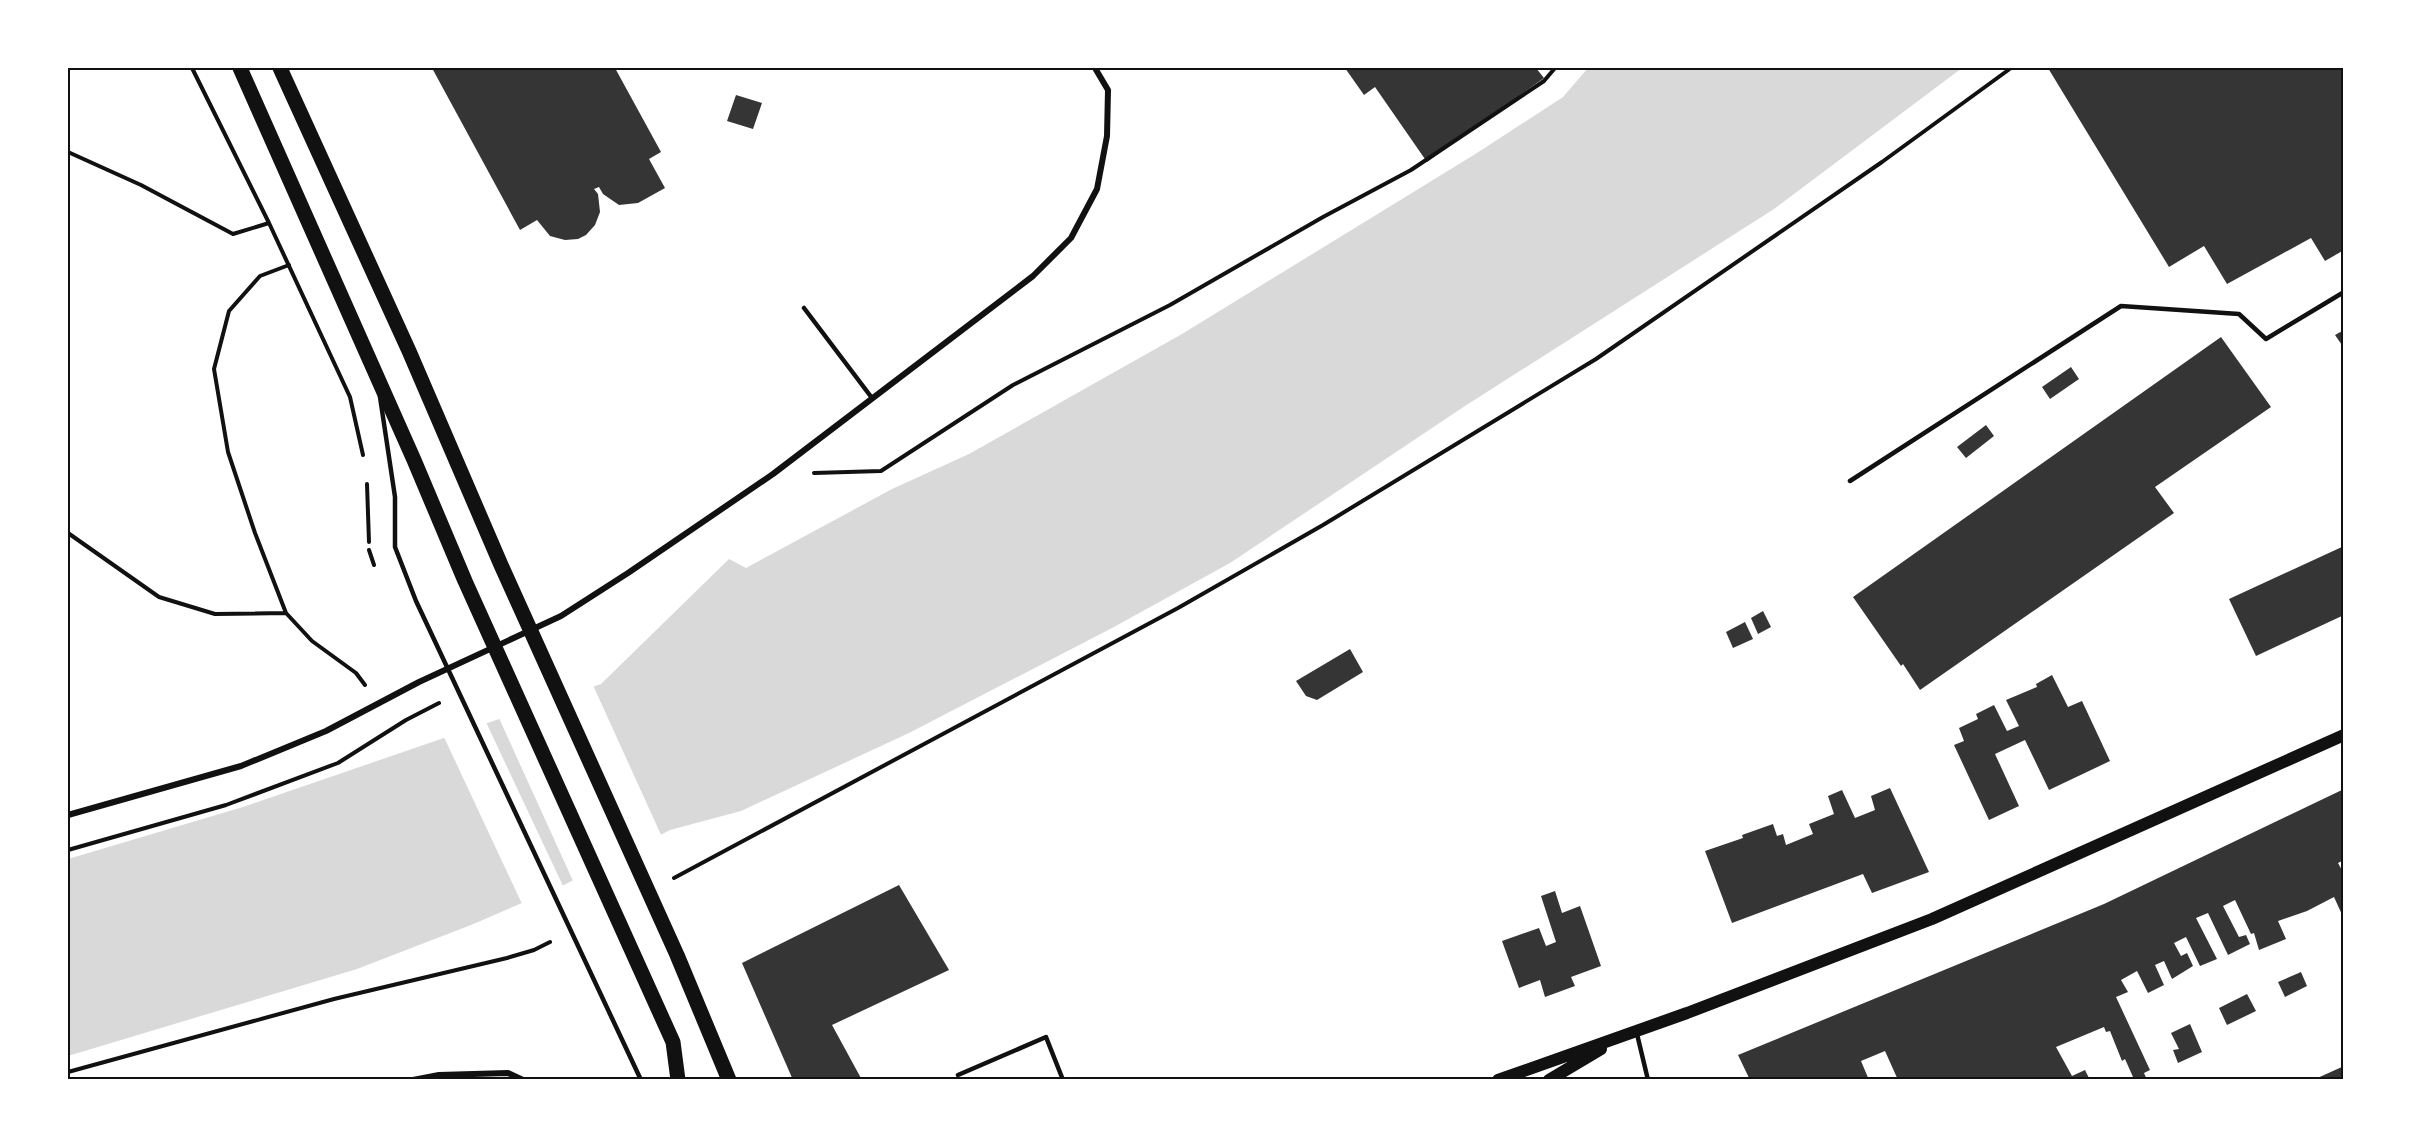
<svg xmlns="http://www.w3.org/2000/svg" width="2411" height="1147" font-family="Quicksand,sans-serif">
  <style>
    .water { fill: #d9d9d9 }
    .pier { fill: #fff }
    .building { fill: #353535 }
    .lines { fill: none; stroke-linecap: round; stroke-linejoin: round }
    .path { stroke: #111; stroke-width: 4 }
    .service { stroke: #111; stroke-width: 4.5 }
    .minor { stroke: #111; stroke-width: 6 }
    .secondary { stroke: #111; stroke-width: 12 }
    .primary { stroke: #111; stroke-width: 15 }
    .neatline { fill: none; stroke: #111; stroke-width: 2 }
  </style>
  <rect width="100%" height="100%" fill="#fff"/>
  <!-- water -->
  <path class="water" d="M1588,68H1962L1774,209L1465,406L1230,563L1112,628L909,733L741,811L670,830L564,885L471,925L357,969L68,1056V859L243,807L601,684L729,559L746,568L892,489L969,454L1182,334L1477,153L1563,97Z"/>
  <!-- pier -->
  <path class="pier" d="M592,683L662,837L574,883L498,716Z
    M485,720L564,888L523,906L443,735Z"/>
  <!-- building -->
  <path class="building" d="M432,68H615L661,152L649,159L665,188L638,203L619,205L603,194L599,187L594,189L598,194L600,212L595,225L586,235L578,239L565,240L550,236L537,220L520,230Z
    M1345,68H1536L1544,78L1427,162L1375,87L1364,95Z
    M2048,68H2344V250L2325,261L2311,238L2227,284L2204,246L2169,267Z
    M736,95L762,103L753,129L727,121Z
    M2344,330V348L2335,335Z
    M2221,337L2271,407L2155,487L2174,513L1920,690L1903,664L1901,666L1853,597Z
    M2071,367L2079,379L2050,399L2042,387Z
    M1986,425L1994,436L1966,458L1957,447Z
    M2344,546V615L2256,656L2229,599Z
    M1763,611L1771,627L1758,634L1751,618Z
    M1745,622L1753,639L1733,648L1726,632Z
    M1350,649L1363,672L1317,700L1306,696L1296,681Z
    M2052,675L2068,707L2082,701L2110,761L2049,790L2025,740L1995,754L2019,806L1989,820L1954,745L1964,741L1959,728L1978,719L1976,714L1994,705L2007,731L2019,726L2006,700L2037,687L2036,684Z
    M1890,788L1929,872L1872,893L1863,874L1732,923L1705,851L1743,838L1742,835L1773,824L1777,836L1783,834L1786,845L1813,834L1809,824L1834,814L1828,796L1842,790L1855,818L1875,810L1871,796Z
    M2344,789V860L2338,863L2344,874V919L2334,897L2307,911L2278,921L2286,939L2259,950L2254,933L2251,934L2235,900L2223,906L2239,937L2246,935L2250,944L2228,955L2208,913L2196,918L2217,959L2200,966L2186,937L2174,943L2181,956L2187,953L2193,966L2172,979L2164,961L2155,965L2164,985L2148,993L2137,971L2121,980L2128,992L2116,997L2150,1070L2144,1073L2147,1080H2128L2133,1077L2125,1059L2122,1061L2110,1031L2106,1032L2104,1027L2056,1047L2072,1076L2085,1070L2090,1080H1898L1885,1051L1861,1061L1869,1080H1750L1738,1055L2104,904Z
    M899,885L949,970L832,1025L862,1080H793L742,963Z
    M1555,891L1562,913L1580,906L1601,966L1571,977L1575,986L1545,997L1540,980L1519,988L1502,941L1539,928L1546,946L1556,942L1541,896Z
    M2301,972L2307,986L2285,997L2278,982Z
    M2247,994L2256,1011L2227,1025L2219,1008Z
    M2190,1024L2202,1052L2178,1063L2173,1050L2179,1049L2171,1033Z
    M2344,1066V1080H2313Z"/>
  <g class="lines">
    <!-- path -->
    <path class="path" d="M192,68L269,223L350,397L363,455
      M68,152L141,185L233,234L269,223
      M289,265L260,276L229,311L214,369L228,452L255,533L286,613L312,641L356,673L365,685
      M814,473L881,471L1013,385L1170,305L1323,217L1411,170L1544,81L1555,68
      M367,484L369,542
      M68,533L159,597L215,614L286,613
      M369,550L374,565
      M68,850L226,805L338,763L406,720L439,703
      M674,878L1178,608L1323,525L1596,359L1882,162L2011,68
      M68,1072L334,999L507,958L534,950L550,942"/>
    <!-- service -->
    <path class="service" d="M804,308L872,398
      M380,397L395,497V547L416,601L641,1080
      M1850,481L2121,306L2239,314L2266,339L2344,292
      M1637,1034L1648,1080
      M958,1075L1046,1037L1063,1080"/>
    <!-- minor -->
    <path class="minor" d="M68,815L241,766L326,731L419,682L561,616L628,573L773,474L1033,276L1071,238L1097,189L1107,136L1108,90L1095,68
      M413,1080L439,1075L508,1073L523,1080"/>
    <!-- secondary -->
    <path class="secondary" d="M1498,1080L1687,1013L1932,919L2344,735
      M1549,1080L1601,1049"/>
    <!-- primary -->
    <path class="primary" d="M240,68L414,460L465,581L673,1042L678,1080
      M280,68L409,351L501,565L677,955L729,1080"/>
  </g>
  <!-- border -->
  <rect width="2411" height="1147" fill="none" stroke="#ffffff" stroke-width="138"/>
  <rect x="69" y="69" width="2273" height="1009" class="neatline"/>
</svg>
